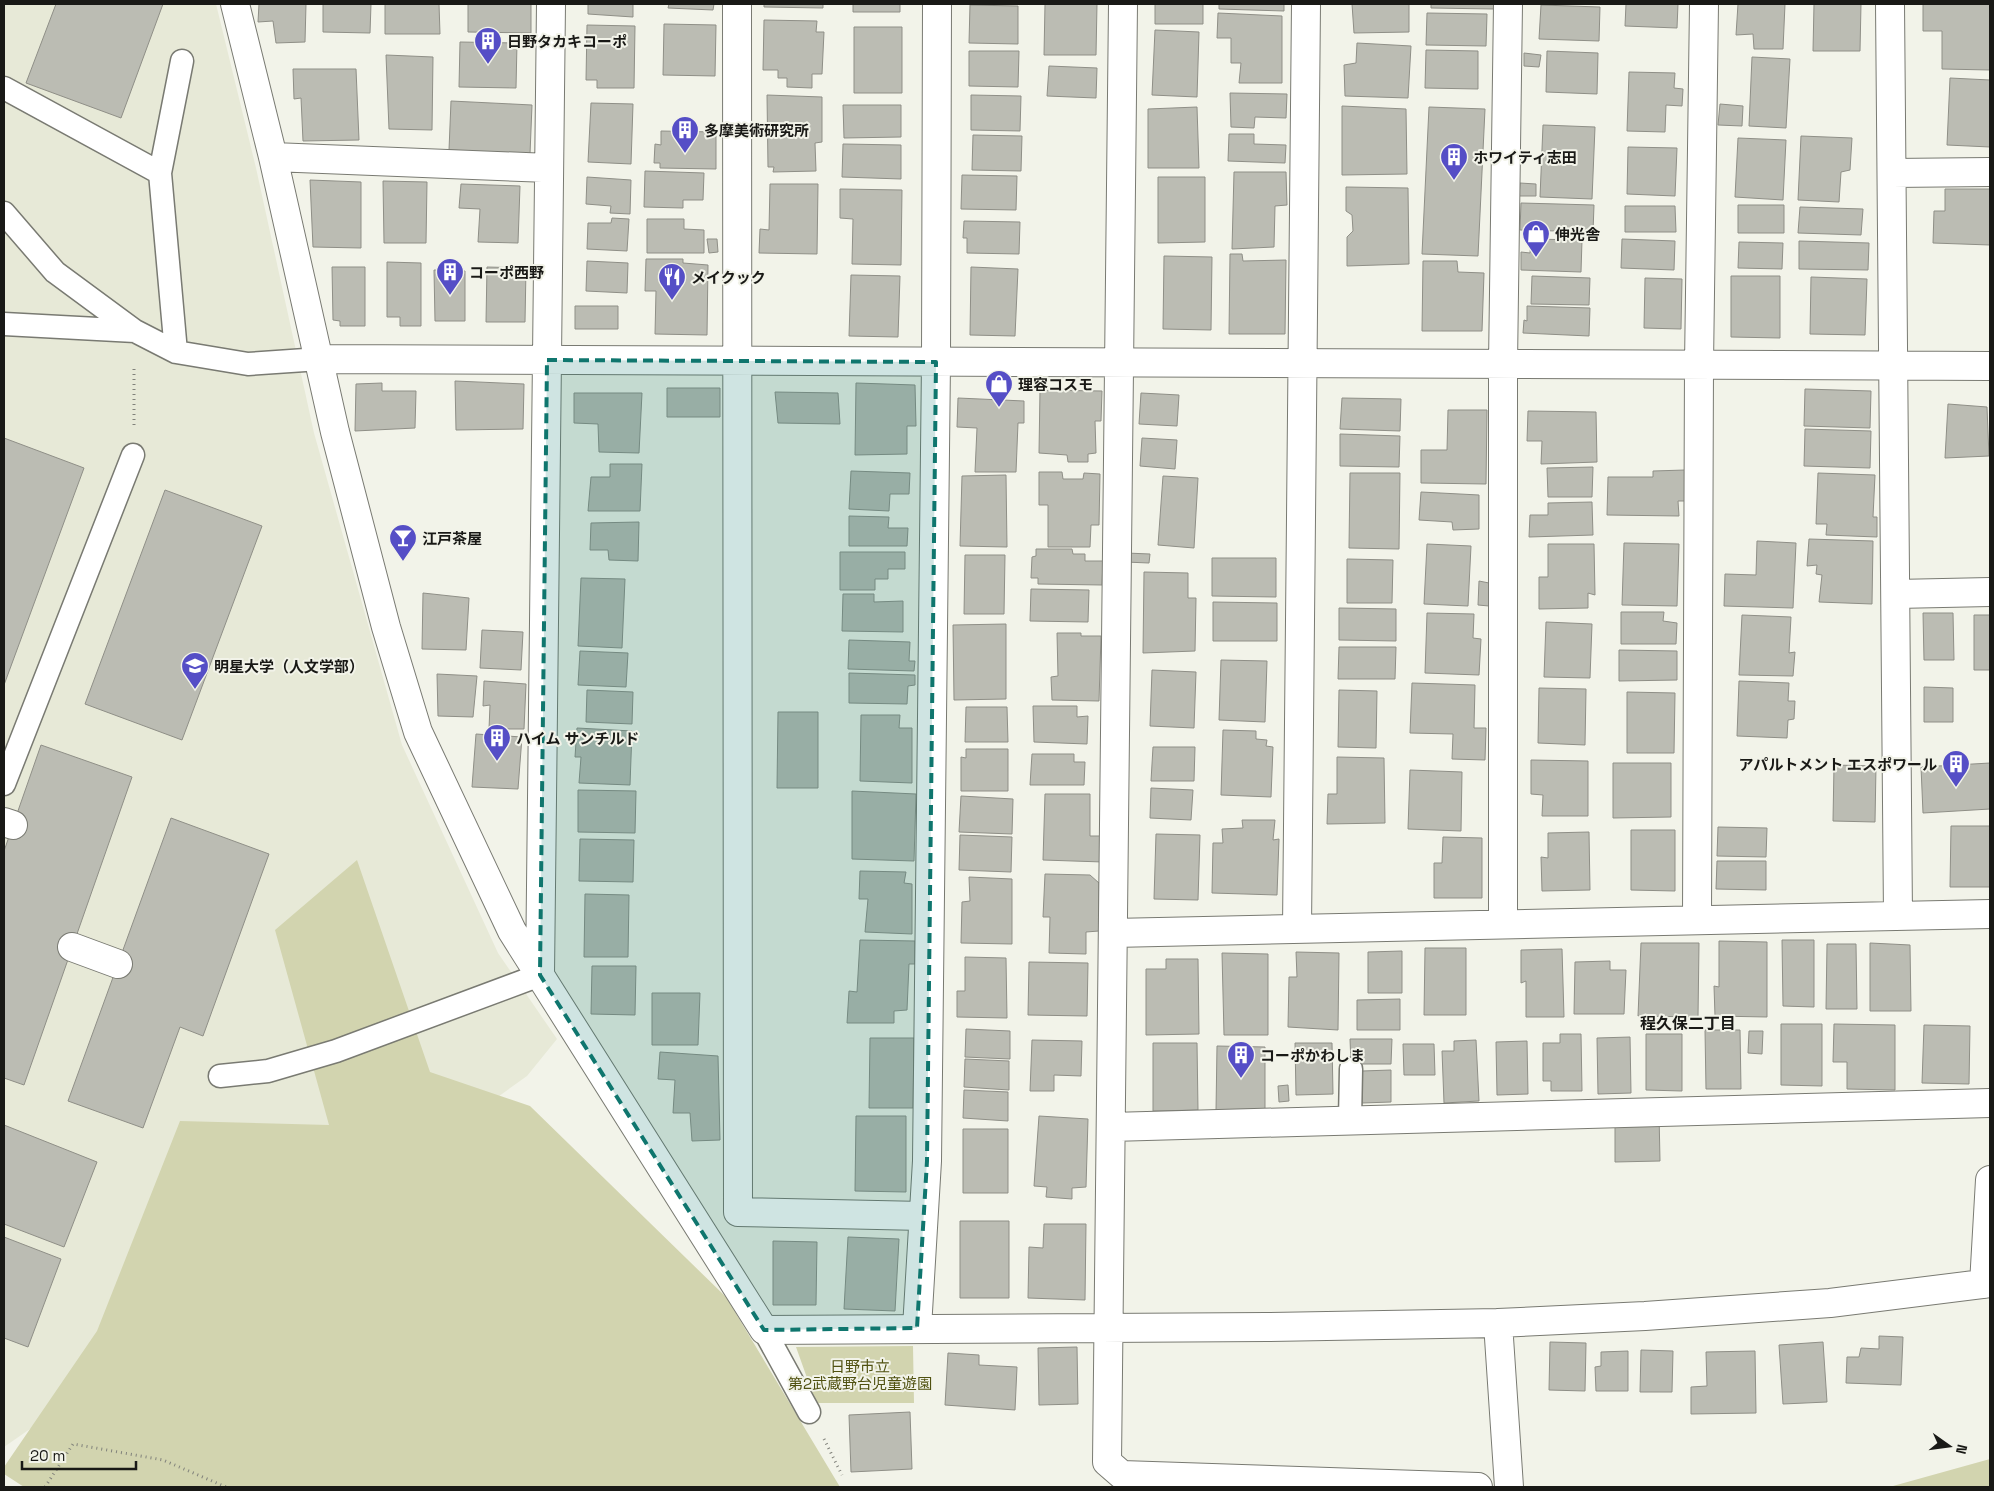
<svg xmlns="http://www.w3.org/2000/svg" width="1994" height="1491" font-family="'Space Grotesk','Noto Sans JP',sans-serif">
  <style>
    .built { fill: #e7e9d7 }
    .green { fill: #d2d4af }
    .building { fill: #bbbcb3; stroke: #8f8f87 }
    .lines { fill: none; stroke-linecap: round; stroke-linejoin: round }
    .service-casing { stroke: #797a72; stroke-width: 25 }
    .pedestrian-casing { stroke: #797a72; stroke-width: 30 }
    .minor-casing { stroke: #797a72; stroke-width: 30 }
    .path { stroke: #81827b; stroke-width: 3; stroke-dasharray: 1 4; stroke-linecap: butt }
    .service { stroke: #fff; stroke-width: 22 }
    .pedestrian { stroke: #fff; stroke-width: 28 }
    .minor { stroke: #fff; stroke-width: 28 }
    .marked { fill: #0f766e; fill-opacity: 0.2; stroke: #0f766e; stroke-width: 4; stroke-dasharray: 10 6; stroke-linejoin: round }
    .labels { text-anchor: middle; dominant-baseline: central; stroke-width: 4; stroke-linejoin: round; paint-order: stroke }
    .poi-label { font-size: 15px; font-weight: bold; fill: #191916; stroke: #f2f3e9; text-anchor: start }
    .park-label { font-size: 15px; fill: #505110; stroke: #f2f3e9 }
    .neighbourhood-label { font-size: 16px; font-weight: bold; fill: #191916; stroke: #f2f3e9 }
  </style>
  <rect width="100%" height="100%" fill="#f2f3e9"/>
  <!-- built -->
  <path class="built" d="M4,4H216L256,168L314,433L402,745L498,953L557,1039L527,1076L151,1345L4,1447Z"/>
  <!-- green -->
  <path class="green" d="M357,860L430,1072L530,1106L726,1297L840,1487H24L4,1474V1467L97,1331L180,1121L329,1125L275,930Z
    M913,1346L914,1403H816L796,1347Z
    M1990,1459V1487H1892L1893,1486Z"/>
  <!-- building -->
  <path class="building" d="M56,4H163L121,118L26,83Z
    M259,4H306L305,42L276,43L273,21L258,22Z
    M323,4H371L370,33L323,32Z
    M385,4H439L440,34H385Z
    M468,4H531V33L468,32Z
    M588,4H633V17L588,14Z
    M669,4H714L713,10L668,8Z
    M764,4H823V8L764,7Z
    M853,4H900V12H853Z
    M1045,4H1097L1096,55H1044Z
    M1155,4H1203V24H1155Z
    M1219,4H1284V11L1219,9Z
    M1352,4H1409V32L1354,33Z
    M1431,4H1494V9L1431,8Z
    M1626,4H1678L1677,28L1625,26Z
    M1738,4H1785L1783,49H1754L1753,34L1736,35Z
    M1814,4H1861L1860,51H1813Z
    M1923,4H1990V70L1942,69V31H1923Z
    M970,5L1018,6V44L969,43Z
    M1541,5L1600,7L1599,41L1539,39Z
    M1218,13L1282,16V83H1239L1241,63H1231V38H1217Z
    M1427,13L1487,14L1486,46L1426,45Z
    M764,20L817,21L816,32H824L822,74H812V88L787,87V78H778V70H763Z
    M664,24L716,25L715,76L663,75Z
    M587,25L635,26L634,88H597V80H586Z
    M854,27H902V93H854Z
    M1155,30L1199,32L1197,97L1152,95Z
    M460,42L517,43L516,88L459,87Z
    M1357,43L1411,46L1408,98L1345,96L1344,65L1356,63Z
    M1426,50L1478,51V89L1425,88Z
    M969,51H1019L1018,87L969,86Z
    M1547,51L1598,53L1597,94L1546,92Z
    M1524,53L1541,55L1539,67L1524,66Z
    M386,55L433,57L432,130L389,129Z
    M1752,57L1790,59L1786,128L1749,126Z
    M1049,66L1097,68L1096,98L1047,96Z
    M293,69H356L359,140L303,141L301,98L294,99Z
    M1629,72L1675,73L1674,88L1683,89L1682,106L1666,105L1665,132L1627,131Z
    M1950,78L1990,80V147L1947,145Z
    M1230,93L1287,94L1286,118L1255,117L1254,128L1231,127Z
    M767,95L822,97V142L815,143L816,171L773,172L774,167H768Z
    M971,95L1021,96L1020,131L971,130Z
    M451,101L532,105L530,154L449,150Z
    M591,103L633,104L631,164L588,162Z
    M1720,104L1743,106L1742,126L1718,125Z
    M843,105H901V137L844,138Z
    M1342,106L1406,109L1407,174L1342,175Z
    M1197,107L1199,168H1148V109Z
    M1429,107L1485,109L1478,256L1422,254Z
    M1543,125L1595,127L1592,199L1540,197Z
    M661,131L716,132V169L660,168V163H654L655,144L661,145Z
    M1229,134H1254V144L1286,145L1285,163L1228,161Z
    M973,135L1022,136L1021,171L972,170Z
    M1801,136L1852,138L1850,170L1841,172L1839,202L1798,200Z
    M1738,138L1786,140L1783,200L1735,197Z
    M843,144L901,145V179L842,177Z
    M1628,147L1677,148L1675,196L1627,194Z
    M645,171L704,173L703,200H683V208L644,207Z
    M1234,172H1286L1287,205L1275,206L1274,247L1232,249Z
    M962,175L1017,176L1016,210L961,209Z
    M587,177L631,180L630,214L610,213L611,206L586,204Z
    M1158,177H1205V242L1158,243Z
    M310,180L361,182V248L313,247Z
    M383,181L427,182L426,243H384Z
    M1520,183L1536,184V196H1519Z
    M461,184L520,186L518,243L478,242L480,209L459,208Z
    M770,184H818L817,254L759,253L760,229L769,230Z
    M1346,187L1408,188L1409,264L1347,266V237L1353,231L1352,215L1346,211Z
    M840,189L902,190L901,265L852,264L853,219L840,218Z
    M1945,189H1990V245L1933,243L1934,211H1945Z
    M1521,203L1594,205L1593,232L1520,230Z
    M1738,205H1784V233H1738Z
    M1625,206H1675L1676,232H1625Z
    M1800,207L1863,209L1861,235L1798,233Z
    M612,218L629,219L627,251L587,249L588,223H611Z
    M647,219H684V229L704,230V253H647Z
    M964,221L1020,222L1019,254L967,253V238H963Z
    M707,239H717L718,252L709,253Z
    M1531,239L1582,240L1581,272L1521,270V252L1530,253Z
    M1622,239L1675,241L1674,270L1621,268Z
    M1799,241L1869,243L1868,270L1799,269Z
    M1739,242L1783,243L1782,269L1738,268Z
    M1230,254H1242L1243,261L1286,260L1285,334H1229Z
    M1164,256L1212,257L1211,330L1163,329Z
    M646,259H683V263L708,265L707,335L655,334L656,291H645Z
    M587,261L628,263L627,293L586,291Z
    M1423,261H1457L1458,272L1484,273L1482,331H1422Z
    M387,262L421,263V326H400V317H387Z
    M332,267H365V326H340V321L333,320Z
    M487,267L526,268L525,322H486Z
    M971,267L1018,269L1015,336L970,335Z
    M434,270L465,271V321H435Z
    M851,275L900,276L898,337L849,336Z
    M1532,276L1590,278L1589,305L1531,304Z
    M1731,276H1780V338L1731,337Z
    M1811,277L1867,279L1865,335L1810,334Z
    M1645,278L1682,279L1681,329L1644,328Z
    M575,306H618V329H575Z
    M1527,306L1590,308L1589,336L1523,333L1524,320L1527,321Z
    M455,381L524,384L523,429L456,430Z
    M382,383V391H416L415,428L355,431L356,384Z
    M856,383L915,385L916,426H907V454L855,455Z
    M667,388H720V417H667Z
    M1805,389L1871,391L1870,428L1804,426Z
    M1040,390L1102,391L1101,421H1095L1096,453L1088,454V462H1068L1067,455L1039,453Z
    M775,392L838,393L840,424L778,423Z
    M574,393H642L639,453L599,452L598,424L574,423Z
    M1141,393L1179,395L1177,426L1139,424Z
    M958,398L1024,401V423H1018L1016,472H975L977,428L957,427Z
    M1342,398L1401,399L1400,431L1340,429Z
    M1948,404L1987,407L1989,456L1945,458Z
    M1448,410H1487L1486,484L1421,483V450H1447Z
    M1528,411L1596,412L1597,462L1541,464L1542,441H1527Z
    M1805,429L1871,431L1870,468L1804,466Z
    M1340,434L1400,436L1399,467L1340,466Z
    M4,438L84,468L4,685Z
    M1142,438L1177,440L1175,469L1140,466Z
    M610,464H642L640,511H588L591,477H610Z
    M1593,467L1592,497H1548L1547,468Z
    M1685,470V501H1678L1679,516L1607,515L1608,477H1653V471Z
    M851,471L910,473L909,494H890L889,511L849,509Z
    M1039,472H1062L1063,479H1083L1084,473L1100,474L1099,525H1091L1090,547H1048V505H1039Z
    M1350,473H1400L1399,549L1349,548Z
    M1818,473L1875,475L1873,517H1877V537L1826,535L1827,524H1816Z
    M1006,475L1007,547L960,546L962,476Z
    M1163,476L1198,478L1194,548L1158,545Z
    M165,490L262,526L182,740L85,704Z
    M1421,492L1479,495V529L1453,530L1452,522L1419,520Z
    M1592,502L1593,535L1529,537L1530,515H1548V503Z
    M849,516L889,517L888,528H908L907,546H849Z
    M639,522L638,561L609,560L608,550H590L591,523Z
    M1809,539L1873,541L1872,604L1819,602L1822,575L1816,574L1817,565L1807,566Z
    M1757,541L1796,543L1793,608L1724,606L1725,574L1756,575Z
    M1624,543L1679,544L1677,606L1622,605Z
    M1427,544L1471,546L1468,606L1424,604Z
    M1548,544H1594L1595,595L1588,593V608L1539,609V577H1548Z
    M1036,549H1072L1073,554H1085V561H1103L1102,585L1038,584V578H1031L1032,557L1036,556Z
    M840,552H905V569H888V579H875V590H840Z
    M1126,553L1150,554L1149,563L1125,562Z
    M965,555H1005L1004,614H964Z
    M1212,558H1276V597L1212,596Z
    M1347,559L1393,560L1392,603H1347Z
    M1144,572L1188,573V598H1196L1195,651L1143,653Z
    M581,578L625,579L622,648L578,646Z
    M1479,581L1489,583V606L1478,605Z
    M1031,589L1089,590L1088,622L1030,621Z
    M423,593L469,598L466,650L422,649Z
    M843,594H874V602L903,601V632L842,631Z
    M1213,602L1277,603V641H1213Z
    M1339,608L1396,609V641L1339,640Z
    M1621,612H1664L1663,621L1677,623L1676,644H1621Z
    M1427,613L1474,614L1473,638L1481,639L1479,675L1425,673Z
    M1923,613H1953L1954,660H1924Z
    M1742,615L1791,617L1789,653L1795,652L1793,676L1739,675Z
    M1974,615H1990V670H1974Z
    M1546,622L1592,624L1590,678L1544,677Z
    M1006,624V699L954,700L953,625Z
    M482,630L523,632L521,670L480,668Z
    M1057,633H1081V636H1101L1099,701L1052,700L1051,677L1058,676Z
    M849,640L910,642L909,661H915L914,671L848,669Z
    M1339,647H1396L1395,679H1338Z
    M1619,650L1677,651V680L1619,681Z
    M580,651L628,653L626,687L578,685Z
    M1221,660L1267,661L1265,722L1219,720Z
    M1152,670L1196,672L1194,728L1150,726Z
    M849,673L915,675V685L908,686L907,704L849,703Z
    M437,674L477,676L473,717L438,716Z
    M484,681L526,684L524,729H489L490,705L483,706Z
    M1739,681L1789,683L1788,701H1795L1794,719L1788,720L1787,738L1737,736Z
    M1412,683L1475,685L1474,728H1486L1485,760L1452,759L1453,734L1410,733Z
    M1924,687L1953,688V722H1924Z
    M1539,688L1586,689L1585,745L1538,743Z
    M587,690L633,692L632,724L586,722Z
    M1339,690L1377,691L1376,748L1338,747Z
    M1627,692L1675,693L1674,753H1627Z
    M1033,706H1077V717L1088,716L1087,744L1034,742Z
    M966,707H1007L1008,742H965Z
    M778,712H818V788H777Z
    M861,715H900L899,728H912V783L860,781Z
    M577,728L632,731L630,785L579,783L581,757H575Z
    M1223,730L1256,731V739L1267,740L1266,746L1273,747L1271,797L1221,795Z
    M476,734L522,737L518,789L472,787Z
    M41,745L132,777L24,1085L4,1078V851Z
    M1153,747H1195L1194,781H1151Z
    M966,749H1008V791H961V757L966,758Z
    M1032,754H1074V762H1085L1084,785H1030Z
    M1337,757L1384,758L1385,823L1327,824L1328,794H1337Z
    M1531,760L1588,761V816H1542L1543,795L1531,794Z
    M1613,763H1671V817L1613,818Z
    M1990,763V809L1923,813L1921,767Z
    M1834,765L1876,766L1875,822L1833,821Z
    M1410,770L1462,772L1461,831L1408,829Z
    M1151,788L1193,790L1191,820L1150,818Z
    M578,790L636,791L635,833L578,832Z
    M852,791L916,794L914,861L852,859Z
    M1045,794H1090V836H1103V862L1043,860Z
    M961,796L1013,799L1012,834L959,832Z
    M171,818L269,854L203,1036L180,1027L143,1128L68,1101Z
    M1242,820H1275L1273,840L1279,839L1277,895L1212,893L1213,843H1223L1222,829L1243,828Z
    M1951,826H1990V887H1950Z
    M1718,827L1767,828L1766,857L1717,856Z
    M1631,830H1675V891L1631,890Z
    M1589,832L1590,890L1542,891L1541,857L1548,858V833Z
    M1156,834L1200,835L1198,900L1154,899Z
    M960,835L1012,837L1011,872L959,870Z
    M1443,837L1482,838V898H1434V863H1442Z
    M580,839L634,840L633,882L579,881Z
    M1717,861H1766V890L1716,889Z
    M860,871L906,872L904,883L912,884V934L865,932L868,899H859Z
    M1045,874L1090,875L1099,883V931L1086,932V954L1049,953L1050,917H1043Z
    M969,877L1012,879V944L961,943L962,902L970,901Z
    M585,894L629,895L628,957H584Z
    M860,940L915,941V964H909L907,1010L894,1011V1023H847L849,991L857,992Z
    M1782,940H1814V1007L1783,1006Z
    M1719,941L1767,942V1017L1715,1016L1714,986L1719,987Z
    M1641,943H1699L1698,1017L1638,1016Z
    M1870,943L1910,945L1911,1011H1870Z
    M1827,944H1856L1857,1009H1826Z
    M1425,948H1466V1015H1424Z
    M1562,949L1564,1017H1526V981L1521,983V950Z
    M1402,951V993H1368V952Z
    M1296,952L1339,953L1338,1030L1288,1027L1289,977H1297Z
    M1222,953L1268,954V1035H1224Z
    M965,957L1006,958L1007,1018L957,1017V991H965Z
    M1166,959H1198L1199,1034L1146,1035V969H1166Z
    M1610,961V970H1626L1624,1014H1574L1575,962Z
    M1029,962L1088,963L1087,1016L1028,1015Z
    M592,966H636L635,1015L591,1014Z
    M652,993H700L698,1045H652Z
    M1400,999V1030H1357V1000Z
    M1781,1024H1822V1086L1781,1085Z
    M1834,1024L1895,1025V1090L1847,1089V1062H1833Z
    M1924,1025L1970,1026L1969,1084L1922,1083Z
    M966,1029L1010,1031V1059L965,1057Z
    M1705,1030H1740L1741,1089H1706Z
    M1749,1031H1763L1762,1054L1748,1053Z
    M1560,1034H1581L1582,1091H1551V1081H1543V1043H1560Z
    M1646,1034H1682V1091L1646,1090Z
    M1630,1037L1631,1093L1598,1094L1597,1038Z
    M870,1038H914L913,1108H869Z
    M1350,1039H1392L1391,1064H1351Z
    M1032,1040L1082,1041L1081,1076L1054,1075V1091H1030Z
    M1476,1040L1479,1101L1444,1103L1442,1051H1454V1041Z
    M1527,1041L1528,1094L1497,1095L1496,1042Z
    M1153,1043H1197L1198,1110L1153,1111Z
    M1295,1043H1332L1333,1094L1296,1095Z
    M1403,1044H1434L1435,1075H1404Z
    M1217,1046L1265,1047V1112L1216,1111Z
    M660,1052L718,1056L720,1140L692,1141L690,1113H673L675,1080L658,1079Z
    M965,1059L1009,1061V1090L964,1087Z
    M1391,1070V1102L1362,1103V1071Z
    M1288,1085L1289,1101L1279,1102L1278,1086Z
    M964,1090L1008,1092V1121L963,1118Z
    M1659,1113L1660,1161L1615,1162V1114Z
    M856,1116H906V1192L855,1191Z
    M1039,1116L1088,1119L1086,1187L1072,1188V1199L1046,1197L1047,1187L1034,1186Z
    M4,1125L97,1162L64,1247L4,1224Z
    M963,1129H1008V1193H963Z
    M960,1221H1009V1298H960Z
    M1044,1224H1086L1085,1300L1028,1298L1029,1247L1043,1248Z
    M4,1237L61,1259L28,1347L4,1338Z
    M848,1237L899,1239L895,1311L844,1309Z
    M773,1241L817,1242L816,1305H773Z
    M1879,1336L1903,1337L1901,1385L1846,1383L1847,1357H1859L1861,1348L1879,1349Z
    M1550,1342L1586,1343L1585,1391L1549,1390Z
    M1823,1342L1827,1402L1783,1404L1779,1345Z
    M1077,1347L1078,1404L1039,1405L1038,1348Z
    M1641,1350L1673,1351L1672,1392H1640Z
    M1628,1351V1391H1596L1595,1367L1601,1366V1352Z
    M1755,1351L1756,1413L1691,1414V1387L1707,1386L1706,1352Z
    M948,1353L979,1355V1365L1017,1367L1015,1410L945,1405Z
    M910,1412L912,1469L851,1472L849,1415Z"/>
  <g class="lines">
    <defs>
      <path id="service" d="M4,88L160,173
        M4,213L55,272L135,331
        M4,324L135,331L176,352L248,364L320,359
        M176,352L160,173L182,61
        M4,784L133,455
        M220,1076L268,1071L336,1051L540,975
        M1350,1120L1351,1069
        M764,1330L809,1412"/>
      <path id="pedestrian" d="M4,822L13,825
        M72,947L118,964"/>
      <path id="minor" d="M235,4L273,157L335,432L386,627L418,732L512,931L764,1330L1267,1327L1498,1323L1645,1316L1830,1303L1990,1283
        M737,4L738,1212L923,1216
        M1123,4L1107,1462L1122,1475L1478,1487
        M1890,4L1898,916
        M273,157L549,168
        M1892,173L1990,172
        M320,359L1990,366
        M1896,594L1990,592
        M1697,920L1699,365L1704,4
        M1503,924V364L1508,4
        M1297,929L1306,4
        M1113,933L1990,914
        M540,975L551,4
        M1111,1127L1990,1103
        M1984,1284L1990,1180
        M1498,1323L1509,1487
        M917,1328L927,1161L936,362L937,4"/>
    </defs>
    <!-- service casing -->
    <use href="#service" class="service-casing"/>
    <!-- pedestrian casing -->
    <use href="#pedestrian" class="pedestrian-casing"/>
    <!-- minor casing -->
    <use href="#minor" class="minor-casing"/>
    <!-- path -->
    <path class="path" d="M134,425V366
      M824,1439L842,1475
      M45,1487L73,1444L163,1460L226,1487"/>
    <!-- service -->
    <use href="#service" class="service"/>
    <!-- pedestrian -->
    <use href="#pedestrian" class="pedestrian"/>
    <!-- minor -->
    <use href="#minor" class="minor"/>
  </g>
  <!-- marked area -->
  <path class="marked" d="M547,360L936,362L927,1161L917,1328L764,1330L540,975Z"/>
  <!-- icons -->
  <defs>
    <symbol id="building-pin" viewBox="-11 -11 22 30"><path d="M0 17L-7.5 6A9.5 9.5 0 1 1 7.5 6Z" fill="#554ec6" stroke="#f2f3e9"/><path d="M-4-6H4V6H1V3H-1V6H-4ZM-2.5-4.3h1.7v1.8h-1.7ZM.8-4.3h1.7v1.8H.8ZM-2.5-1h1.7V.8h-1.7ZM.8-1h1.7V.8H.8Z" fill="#fff"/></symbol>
    <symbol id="shop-pin" viewBox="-11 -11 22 30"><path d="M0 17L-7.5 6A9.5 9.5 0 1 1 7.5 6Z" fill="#554ec6" stroke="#f2f3e9"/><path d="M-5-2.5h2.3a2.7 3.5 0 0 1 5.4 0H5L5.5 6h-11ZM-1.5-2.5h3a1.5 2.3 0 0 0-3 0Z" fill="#fff"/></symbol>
    <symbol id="restaurant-pin" viewBox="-11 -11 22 30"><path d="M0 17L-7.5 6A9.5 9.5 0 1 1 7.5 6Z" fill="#554ec6" stroke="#f2f3e9"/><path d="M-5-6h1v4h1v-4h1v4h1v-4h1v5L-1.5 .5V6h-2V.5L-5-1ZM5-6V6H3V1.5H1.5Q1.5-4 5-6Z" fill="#fff"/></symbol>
    <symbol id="bar-pin" viewBox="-11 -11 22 30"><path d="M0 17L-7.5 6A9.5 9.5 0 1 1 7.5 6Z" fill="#554ec6" stroke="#f2f3e9"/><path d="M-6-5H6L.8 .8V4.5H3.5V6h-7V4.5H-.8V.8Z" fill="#fff"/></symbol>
    <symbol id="university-pin" viewBox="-11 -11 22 30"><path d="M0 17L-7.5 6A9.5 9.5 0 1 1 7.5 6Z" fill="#554ec6" stroke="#f2f3e9"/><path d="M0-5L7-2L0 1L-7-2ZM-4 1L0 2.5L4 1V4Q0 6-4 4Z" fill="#fff"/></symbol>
  </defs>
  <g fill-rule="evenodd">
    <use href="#building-pin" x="472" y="25" width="32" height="43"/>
    <use href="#building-pin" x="669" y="114" width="32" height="43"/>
    <use href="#building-pin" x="1438" y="141" width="32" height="43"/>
    <use href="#shop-pin" x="1520" y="218" width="32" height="43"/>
    <use href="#building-pin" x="434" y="256" width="32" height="43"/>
    <use href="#restaurant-pin" x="656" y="261" width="32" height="43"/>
    <use href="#shop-pin" x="983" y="368" width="32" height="43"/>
    <use href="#bar-pin" x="387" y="522" width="32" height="43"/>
    <use href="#university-pin" x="179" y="650" width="32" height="43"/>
    <use href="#building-pin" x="481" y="722" width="32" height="43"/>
    <use href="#building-pin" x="1940" y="748" width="32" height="43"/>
    <use href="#building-pin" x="1225" y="1039" width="32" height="43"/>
  </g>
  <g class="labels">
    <!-- poi labels -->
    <g class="poi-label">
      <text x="507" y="41">日野タカキコーポ</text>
      <text x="704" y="130">多摩美術研究所</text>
      <text x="1473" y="157">ホワイティ志田</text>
      <text x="1555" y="234">伸光舎</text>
      <text x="469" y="272">コーポ西野</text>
      <text x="691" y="277">メイクック</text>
      <text x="1018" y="384">理容コスモ</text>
      <text x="422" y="538">江戸茶屋</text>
      <text x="214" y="666">明星大学（人文学部）</text>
      <text x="516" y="738">ハイム サンチルド</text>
      <text x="1937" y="764" text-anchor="end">アパルトメント エスポワール</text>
      <text x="1260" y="1055">コーポかわしま</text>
    </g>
    <!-- park labels -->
    <g class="park-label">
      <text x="860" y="1366">日野市立<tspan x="860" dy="17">第2武蔵野台児童遊園</tspan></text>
    </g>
    <!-- neighbourhood labels -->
    <g class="neighbourhood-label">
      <text x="1688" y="1023">程久保二丁目</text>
    </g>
  </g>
  <!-- border -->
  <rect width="1994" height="1491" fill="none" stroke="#191916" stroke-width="10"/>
  <!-- north arrow -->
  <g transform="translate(1949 1446) rotate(104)" stroke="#f2f3e9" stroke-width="4" paint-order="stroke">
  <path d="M0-4L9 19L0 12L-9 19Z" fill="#191916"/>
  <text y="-8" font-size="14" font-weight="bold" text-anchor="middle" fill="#191916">N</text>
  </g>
  <!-- scale -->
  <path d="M22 1461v8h114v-8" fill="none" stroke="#191916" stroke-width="2.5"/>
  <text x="30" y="1461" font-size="15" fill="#191916" stroke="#f2f3e9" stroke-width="4" paint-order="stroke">20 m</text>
</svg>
